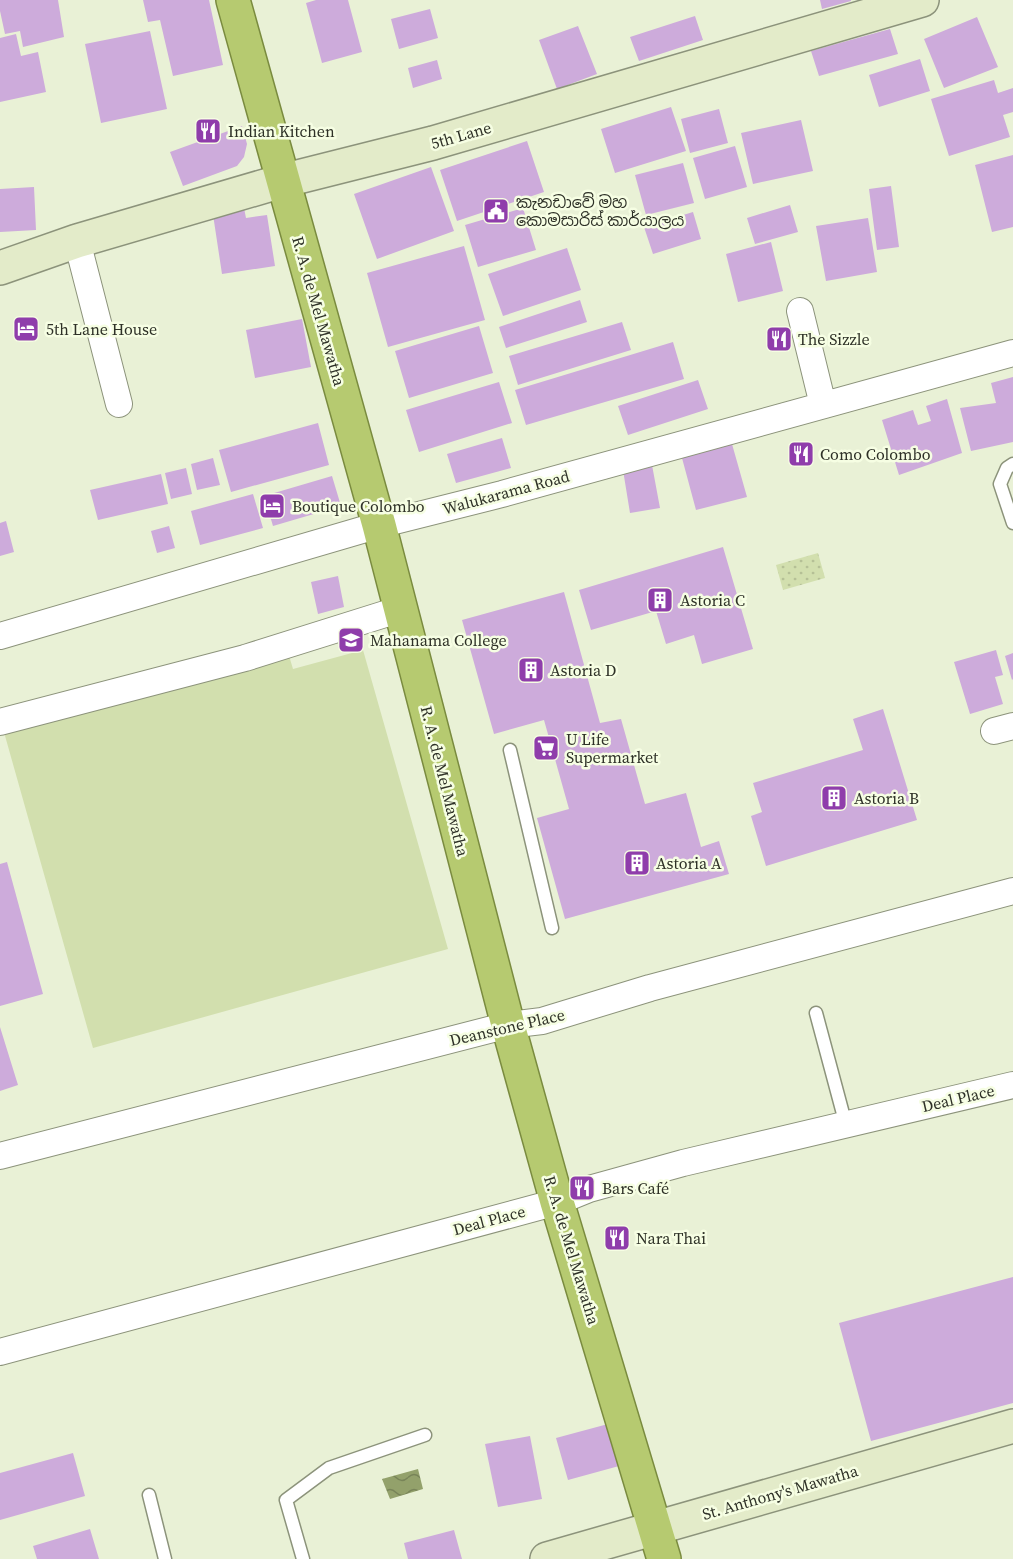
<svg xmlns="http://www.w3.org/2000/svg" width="1013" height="1559" font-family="'Source Serif 4','Noto Sans Sinhala',serif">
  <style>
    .grass { fill: url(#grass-dots) }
    .pitch { fill: #d2dfae }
    .water { fill: url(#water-waves) }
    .building { fill: #cdabdb }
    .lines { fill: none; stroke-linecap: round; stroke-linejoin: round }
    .service-casing { stroke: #8c937b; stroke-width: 15 }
    .minor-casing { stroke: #8c937b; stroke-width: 28 }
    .secondary-casing { stroke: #8c937b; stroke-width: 36 }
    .trunk-casing { stroke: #7a8b3f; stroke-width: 36 }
    .service { stroke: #fff; stroke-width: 12 }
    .minor { stroke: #fff; stroke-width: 26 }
    .secondary { stroke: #e3ebc9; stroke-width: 33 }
    .trunk { stroke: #b6ca70; stroke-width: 33 }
    .labels { text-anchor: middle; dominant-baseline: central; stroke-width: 5; stroke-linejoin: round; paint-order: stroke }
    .poi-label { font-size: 16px; fill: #2e3127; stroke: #f6fee3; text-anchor: start }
    .street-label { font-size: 16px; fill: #2e3127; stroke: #f6fee3 }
  </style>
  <defs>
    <pattern id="grass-dots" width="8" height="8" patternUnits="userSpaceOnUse" patternTransform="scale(1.5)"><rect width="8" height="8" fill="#d2dfae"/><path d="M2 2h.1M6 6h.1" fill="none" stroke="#b5c096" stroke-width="1.8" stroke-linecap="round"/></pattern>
    <pattern id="water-waves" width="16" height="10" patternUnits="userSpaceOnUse" patternTransform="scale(1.5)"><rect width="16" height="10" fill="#93a16b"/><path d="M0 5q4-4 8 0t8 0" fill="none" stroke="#788458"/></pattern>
  </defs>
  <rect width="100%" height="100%" fill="#e9f1d6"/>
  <!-- grass -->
  <path class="grass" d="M818,553L825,578L783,590L776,565Z"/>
  <!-- pitch -->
  <path class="pitch" d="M284,639L293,669L363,650L448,949L93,1048L0,718Z"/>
  <!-- water -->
  <path class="water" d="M418,1469L423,1489L390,1499L382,1479Z"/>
  <!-- building -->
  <path class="building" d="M0,0H58L64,37L23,47L20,31L5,34L0,11Z
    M143,0H209L223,65L173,76L160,20L148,22Z
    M316,0H348L362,52L322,63L306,3Z
    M820,0H851V1L822,9Z
    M430,9L438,38L399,49L391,19Z
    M695,16L703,40L639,61L630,37Z
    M977,17L998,67L944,88L924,39Z
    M578,26L597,74L557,89L539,40Z
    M890,29L898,54L819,76L811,51Z
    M150,31L167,109L101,123L85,44Z
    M16,34L21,56L38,52L46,92L0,102V38Z
    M920,59L930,91L879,107L869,75Z
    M437,60L442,79L413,88L408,68Z
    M994,80L998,93L1013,88V112L1003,115L1010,137L949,156L931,99Z
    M671,107L686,151L615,173L601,129Z
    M719,109L728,143L690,153L681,119Z
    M801,120L813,171L753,184L741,133Z
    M242,126L247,144L244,157L237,166L183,186L170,152Z
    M527,141L544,192L457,221L440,170Z
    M735,146L747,187L705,199L693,158Z
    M1013,155V227L992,232L975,165Z
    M683,163L694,203L646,215L635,175Z
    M431,167L454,231L377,259L354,194Z
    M891,186L899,247L877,250L869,189Z
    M34,187L36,230L0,232V189Z
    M243,203L246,218L267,215L275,266L222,274L212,208Z
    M790,205L798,232L755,244L747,218Z
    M523,208L536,250L478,267L465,225Z
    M693,212L701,239L653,254L644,227Z
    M868,218L877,272L826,281L816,226Z
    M771,242L783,291L738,302L726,254Z
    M464,246L485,320L388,347L367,273Z
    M567,248L581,290L503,316L488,274Z
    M580,300L587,322L506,348L499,327Z
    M302,319L311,367L255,378L246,330Z
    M622,322L631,350L518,385L509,356Z
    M479,326L493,373L409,398L395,351Z
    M673,342L684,379L526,425L515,390Z
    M1013,377V442L971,451L960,408L996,403L991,383Z
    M698,380L708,409L628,435L618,406Z
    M499,382L512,423L419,452L406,410Z
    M947,399L962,453L899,475L882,420L913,410L918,425L931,421L926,406Z
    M318,423L329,465L231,492L219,450Z
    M502,438L511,468L456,483L447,454Z
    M732,444L747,497L696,510L682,458Z
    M213,458L220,485L197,490L191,464Z
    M652,465L660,508L630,513L623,470Z
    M186,468L192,494L171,499L165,473Z
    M161,474L168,504L98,520L90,490Z
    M332,476L341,506L273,526L264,496Z
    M253,494L263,528L200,545L191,511Z
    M6,521L14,552L0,556V523Z
    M169,526L175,548L157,553L151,531Z
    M723,547L753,649L702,664L694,635L666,644L656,611L591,630L579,590Z
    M338,576L344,607L318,614L311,582Z
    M564,592L600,723L621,719L645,804L686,793L701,847L719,841L729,874L565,919L537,818L569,809L544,720L494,734L462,620Z
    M996,650L1003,675L995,677L1003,704L970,714L954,662Z
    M1013,653V679L1012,680L1005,656Z
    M883,709L917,820L766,866L751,816L762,812L753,783L863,750L853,719Z
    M7,862L43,994L0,1006V864Z
    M0,1027L18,1085L0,1091Z
    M1013,1277V1403L871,1441L839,1323Z
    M608,1424L619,1466L568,1480L556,1438Z
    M530,1436L542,1499L498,1507L485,1444Z
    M73,1453L85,1496L0,1520V1473Z
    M90,1529L99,1559H37L33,1546Z
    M454,1530L462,1559H408L404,1543Z"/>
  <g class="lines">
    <defs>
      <path id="service" d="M1013,464L1007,468L1000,484L1013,523
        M510,750L552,928
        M816,1013L846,1125
        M149,1495L165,1559
        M303,1559L286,1500L329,1468L425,1435"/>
      <path id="minor" d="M77,241L119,404
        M800,311L823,405
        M0,636L379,525L502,494L1013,353
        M0,722L245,658L401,609
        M994,731L1013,726
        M0,1156L508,1025L542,1021L650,988L1013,891
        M0,1352L557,1202L589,1189L683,1163L1013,1085"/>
      <path id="secondary" d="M0,268L77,241L282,181L433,143L922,0
        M547,1559L1013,1426"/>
      <path id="trunk" d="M233,0L379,525L508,1025L557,1202L664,1559"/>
    </defs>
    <!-- service casing -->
    <use href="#service" class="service-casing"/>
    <!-- minor casing -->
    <use href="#minor" class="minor-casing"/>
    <!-- secondary casing -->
    <use href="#secondary" class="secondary-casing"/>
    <!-- trunk casing -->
    <use href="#trunk" class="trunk-casing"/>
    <!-- service -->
    <use href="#service" class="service"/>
    <!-- minor -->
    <use href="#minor" class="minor"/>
    <!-- secondary -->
    <use href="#secondary" class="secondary"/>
    <!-- trunk -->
    <use href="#trunk" class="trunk"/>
  </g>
  <!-- icons -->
  <defs>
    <symbol id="restaurant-square" viewBox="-11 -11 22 22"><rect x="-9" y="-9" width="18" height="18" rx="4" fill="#8f3dab" stroke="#f6fee3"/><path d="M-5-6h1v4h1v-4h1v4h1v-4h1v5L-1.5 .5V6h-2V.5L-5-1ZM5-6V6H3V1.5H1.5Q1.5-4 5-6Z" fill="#fff"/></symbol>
    <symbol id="civic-square" viewBox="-11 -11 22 22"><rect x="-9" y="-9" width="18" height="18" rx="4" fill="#8f3dab" stroke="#f6fee3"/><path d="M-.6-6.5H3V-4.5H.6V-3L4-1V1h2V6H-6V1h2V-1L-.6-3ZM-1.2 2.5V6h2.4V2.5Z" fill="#fff"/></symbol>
    <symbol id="hotel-square" viewBox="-11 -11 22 22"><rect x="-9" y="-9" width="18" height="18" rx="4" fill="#8f3dab" stroke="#f6fee3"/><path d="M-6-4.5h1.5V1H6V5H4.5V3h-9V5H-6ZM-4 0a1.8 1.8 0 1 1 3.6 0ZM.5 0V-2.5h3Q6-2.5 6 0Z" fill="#fff"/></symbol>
    <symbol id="building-square" viewBox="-11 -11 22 22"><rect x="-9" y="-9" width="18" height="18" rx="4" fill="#8f3dab" stroke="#f6fee3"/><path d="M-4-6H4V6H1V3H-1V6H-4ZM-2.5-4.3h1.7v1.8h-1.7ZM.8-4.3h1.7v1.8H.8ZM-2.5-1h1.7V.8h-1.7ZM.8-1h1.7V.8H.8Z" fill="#fff"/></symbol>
    <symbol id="school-square" viewBox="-11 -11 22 22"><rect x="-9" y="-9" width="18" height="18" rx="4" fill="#8f3dab" stroke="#f6fee3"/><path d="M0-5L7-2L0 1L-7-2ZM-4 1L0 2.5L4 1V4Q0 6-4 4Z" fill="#fff"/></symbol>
    <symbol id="supermarket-square" viewBox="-11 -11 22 22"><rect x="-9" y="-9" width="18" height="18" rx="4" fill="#8f3dab" stroke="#f6fee3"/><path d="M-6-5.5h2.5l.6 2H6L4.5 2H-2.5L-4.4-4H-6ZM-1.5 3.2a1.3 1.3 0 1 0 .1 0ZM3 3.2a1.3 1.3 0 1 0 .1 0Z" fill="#fff"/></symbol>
  </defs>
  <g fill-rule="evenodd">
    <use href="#restaurant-square" x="193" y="116" width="30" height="30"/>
    <use href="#civic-square" x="481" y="196" width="30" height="30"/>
    <use href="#hotel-square" x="11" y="314" width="30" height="30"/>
    <use href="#restaurant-square" x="764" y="324" width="30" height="30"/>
    <use href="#restaurant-square" x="786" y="439" width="30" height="30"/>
    <use href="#hotel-square" x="257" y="491" width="30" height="30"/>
    <use href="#building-square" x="645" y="585" width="30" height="30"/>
    <use href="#school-square" x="336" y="625" width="30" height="30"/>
    <use href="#building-square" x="516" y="655" width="30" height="30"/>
    <use href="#supermarket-square" x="531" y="733" width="30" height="30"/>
    <use href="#building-square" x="819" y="783" width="30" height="30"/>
    <use href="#building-square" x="622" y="848" width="30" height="30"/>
    <use href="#restaurant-square" x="567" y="1173" width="30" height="30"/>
    <use href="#restaurant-square" x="602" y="1223" width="30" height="30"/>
  </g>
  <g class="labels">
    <!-- poi labels -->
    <g class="poi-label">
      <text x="228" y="131">Indian Kitchen</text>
      <text x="516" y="202">කැනඩාවේ මහ<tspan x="516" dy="18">කොමසාරිස් කාර්යාලය</tspan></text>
      <text x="46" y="329">5th Lane House</text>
      <text x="798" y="339">The Sizzle</text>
      <text x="820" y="454">Como Colombo</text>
      <text x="292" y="506">Boutique Colombo</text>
      <text x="680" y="600">Astoria C</text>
      <text x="370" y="640">Mahanama College</text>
      <text x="550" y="670">Astoria D</text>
      <text x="566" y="739">U Life<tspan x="566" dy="18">Supermarket</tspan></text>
      <text x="854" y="798">Astoria B</text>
      <text x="656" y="863">Astoria A</text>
      <text x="602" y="1188">Bars Café</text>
      <text x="636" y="1238">Nara Thai</text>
    </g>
    <!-- street labels -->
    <g class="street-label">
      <text transform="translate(461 135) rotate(-16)">5th Lane</text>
      <text transform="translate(319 311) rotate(74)">R. A. de Mel Mawatha</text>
      <text transform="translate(506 492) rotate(-15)">Walukarama Road</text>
      <text transform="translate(445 781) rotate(76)">R. A. de Mel Mawatha</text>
      <text transform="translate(507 1027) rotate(-13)">Deanstone Place</text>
      <text transform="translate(958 1098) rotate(-13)">Deal Place</text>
      <text transform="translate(489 1220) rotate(-15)">Deal Place</text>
      <text transform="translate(572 1250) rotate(73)">R. A. de Mel Mawatha</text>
      <text transform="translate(780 1492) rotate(-16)">St. Anthony's Mawatha</text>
    </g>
  </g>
</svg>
